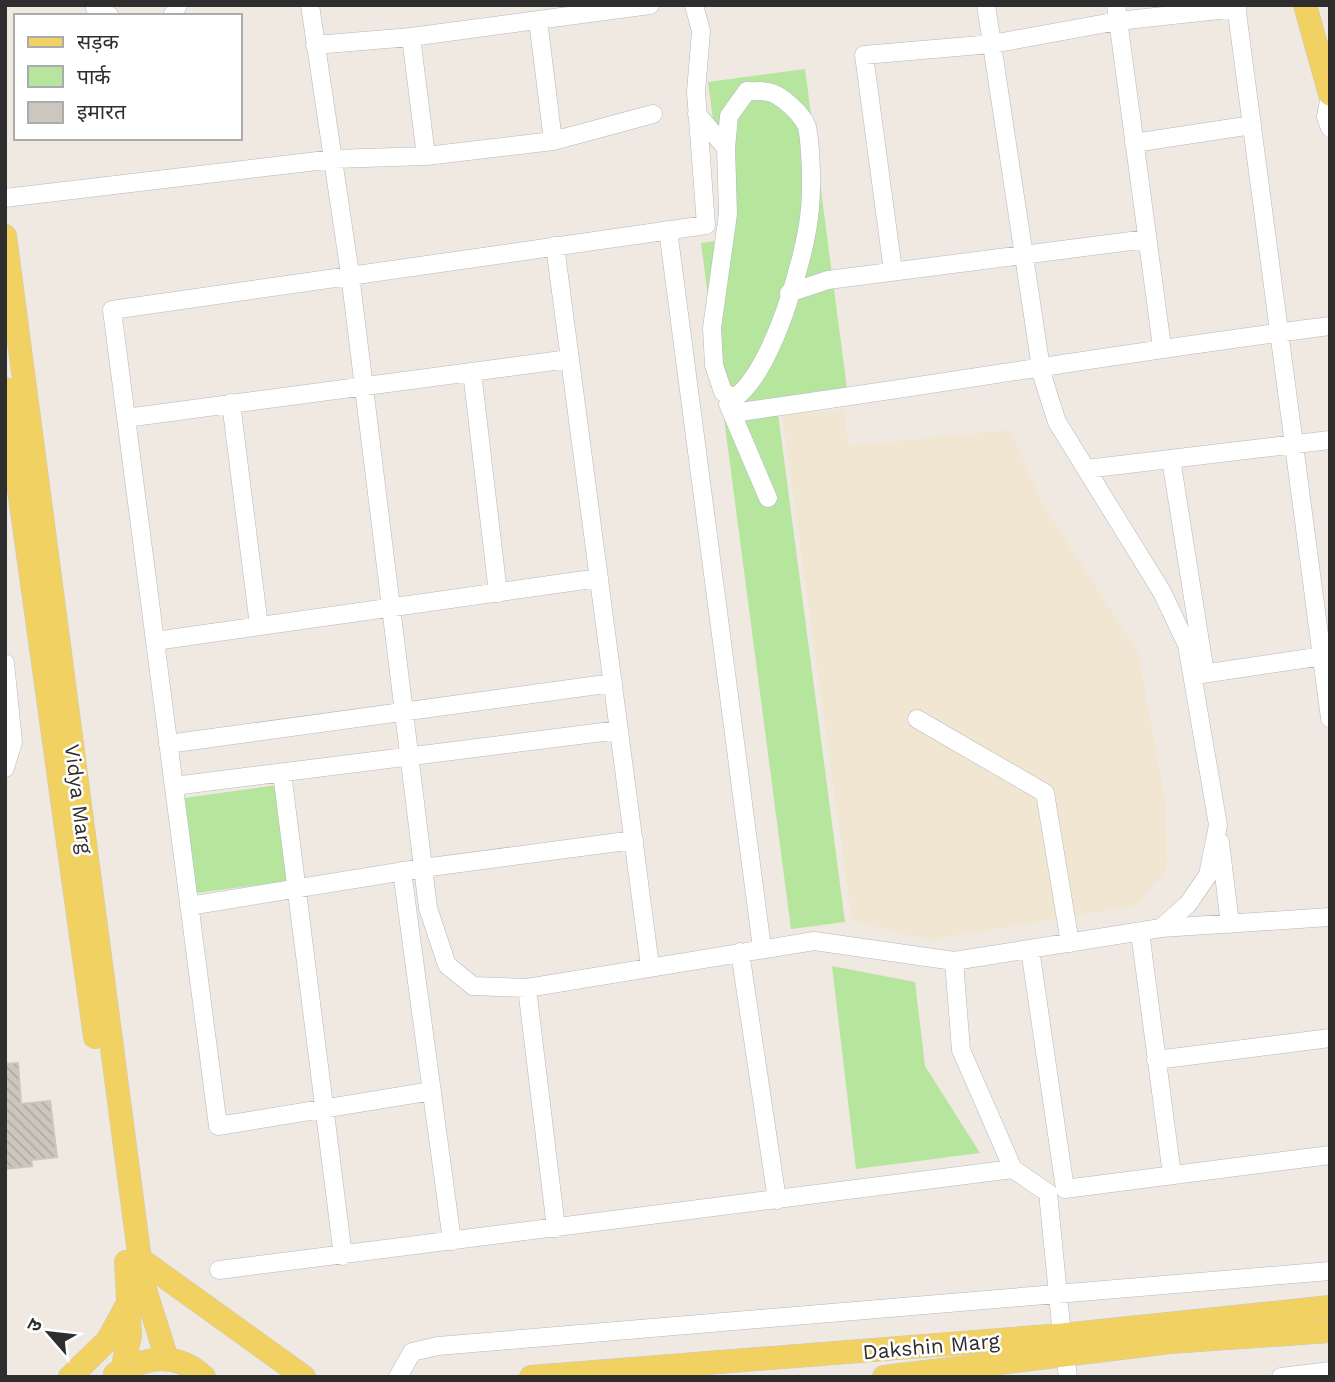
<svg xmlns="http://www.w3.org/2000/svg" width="1335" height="1382" font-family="'Work Sans','Noto Sans Devanagari',sans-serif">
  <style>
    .education { fill: #f0e6d1 }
    .park { fill: #b6e59e }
    .building { fill: url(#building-back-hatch); stroke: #cbc5ba; stroke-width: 2 }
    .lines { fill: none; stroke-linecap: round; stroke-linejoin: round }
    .minor-casing { stroke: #b4b7c1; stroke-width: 19 }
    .major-casing { stroke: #c9c9c9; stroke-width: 24 }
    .minor { stroke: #fff; stroke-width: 18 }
    .major { stroke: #f2d163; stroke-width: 23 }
    .labels { text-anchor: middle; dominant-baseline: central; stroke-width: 5; stroke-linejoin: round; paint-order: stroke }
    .street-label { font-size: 21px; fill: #2e2e2e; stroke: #fff }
  </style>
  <defs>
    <pattern id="building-back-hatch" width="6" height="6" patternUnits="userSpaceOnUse" patternTransform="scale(1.75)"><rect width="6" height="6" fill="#cbc7bf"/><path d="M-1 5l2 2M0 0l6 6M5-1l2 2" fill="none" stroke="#afaba4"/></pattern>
  </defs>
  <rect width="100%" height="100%" fill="#efe9e1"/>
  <!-- education -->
  <path class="education" d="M844,410L848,446L1010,430L1044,507L1138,652L1166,806L1167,869L1136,906L928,940L852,921L782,414Z"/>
  <!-- park -->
  <path class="park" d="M805,69L848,396L777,406L845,922L791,929L701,243L729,239L708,82Z
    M277,785L290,881L196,893L184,798Z
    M832,966L915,982L925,1066L980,1153L856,1169Z"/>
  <!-- building -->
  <path class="building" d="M18,1063L21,1104L50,1101L57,1157L31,1160L32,1166L5,1169V1064Z"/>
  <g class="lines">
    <defs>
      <path id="minor" d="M310,5L350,274L428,908L447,965L473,986L527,988L814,941L954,961L1161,928L1188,904L1208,875L1218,825L1187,645L1162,592L1057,422L1042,375L986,5
        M1116,5L1162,347
        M1236,5L1330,718
        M95,8L110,16
        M172,16L178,5
        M411,37L426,156L553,141L538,20
        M315,45L411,37L650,5
        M1330,95L1326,117L1330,128
        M697,114L726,148L728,214L712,328L714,365L723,392L734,398C772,374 807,253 810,208C812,188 811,146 807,127C803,115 781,94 768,92C762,90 753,92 747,91L729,116L726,148
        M553,141L653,114
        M1134,143L1252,125
        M5,198L334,159L426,156
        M668,230L762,948
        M555,246L650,966
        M893,271L864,55L992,44L1118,21L1237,8
        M789,293L828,280L1147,239
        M472,372L498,593
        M231,403L259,626
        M728,404L768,498
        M732,413C932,386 1130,351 1330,326
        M126,418L569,359
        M1171,459L1205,673
        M1086,469L1330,440
        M155,641L599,578
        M5,663L13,742L5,768
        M1195,675L1330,655
        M917,719L1045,793L1070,943
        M168,744L613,683
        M282,773L343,1256
        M174,786L619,730
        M1220,842L1230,924
        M402,871L452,1241
        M189,906L423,868L634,840
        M1161,928L1330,917
        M1140,932L1172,1175
        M1030,949L1065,1189L1330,1155
        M740,952L777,1200
        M954,961L961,1050L1013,1169L1048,1193L1062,1335
        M527,988L556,1228
        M1156,1060L1330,1038
        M432,1091L218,1126L112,310L706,225L696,92L701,31L694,5
        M219,1270L1013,1169
        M1065,1355L1068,1377
        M398,1377L412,1352L438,1346L1330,1271
        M1281,1377L1330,1371"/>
      <path id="major" d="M1305,5L1330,94
        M5,236L143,1283L167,1359
        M5,389L95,1037
        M140,1259L304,1377
        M122,1370L130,1336L126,1262
        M115,1374C144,1358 176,1350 204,1377
        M70,1377L108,1340L127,1305
        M531,1377L1062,1335L1330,1307
        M884,1377L1170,1342L1330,1331"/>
    </defs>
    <!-- minor casing -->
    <use href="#minor" class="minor-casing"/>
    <!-- major casing -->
    <use href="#major" class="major-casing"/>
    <!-- minor -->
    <use href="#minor" class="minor"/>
    <!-- major -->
    <use href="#major" class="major"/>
  </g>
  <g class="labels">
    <!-- street labels -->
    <g class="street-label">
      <text transform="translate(79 799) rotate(83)">Vidya Marg</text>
      <text transform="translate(931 1346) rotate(-5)">Dakshin Marg</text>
    </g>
  </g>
  <!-- border -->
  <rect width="1335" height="1382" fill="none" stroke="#2e2e2e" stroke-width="14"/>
  <!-- legend -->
  <rect x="14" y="14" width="228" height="126" fill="#ffffff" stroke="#ababab" stroke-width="2"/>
  <rect x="28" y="37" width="35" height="10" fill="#f2d163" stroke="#ababab" stroke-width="2"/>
  <text x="77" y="49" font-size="21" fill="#2e2e2e">सड़क</text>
  <rect x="28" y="66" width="35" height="21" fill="#b6e59e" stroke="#ababab" stroke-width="2"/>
  <text x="77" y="84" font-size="21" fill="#2e2e2e">पार्क</text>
  <rect x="28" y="102" width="35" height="21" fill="#cbc7bf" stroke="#ababab" stroke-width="2"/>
  <text x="77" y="119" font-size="21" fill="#2e2e2e">इमारत</text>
  <!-- north arrow -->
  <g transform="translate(49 1333) rotate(298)" stroke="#ffffff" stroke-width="5" paint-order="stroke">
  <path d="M0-5L12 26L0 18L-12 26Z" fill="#2e2e2e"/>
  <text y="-10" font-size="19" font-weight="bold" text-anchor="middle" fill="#2e2e2e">उ</text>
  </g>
</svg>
